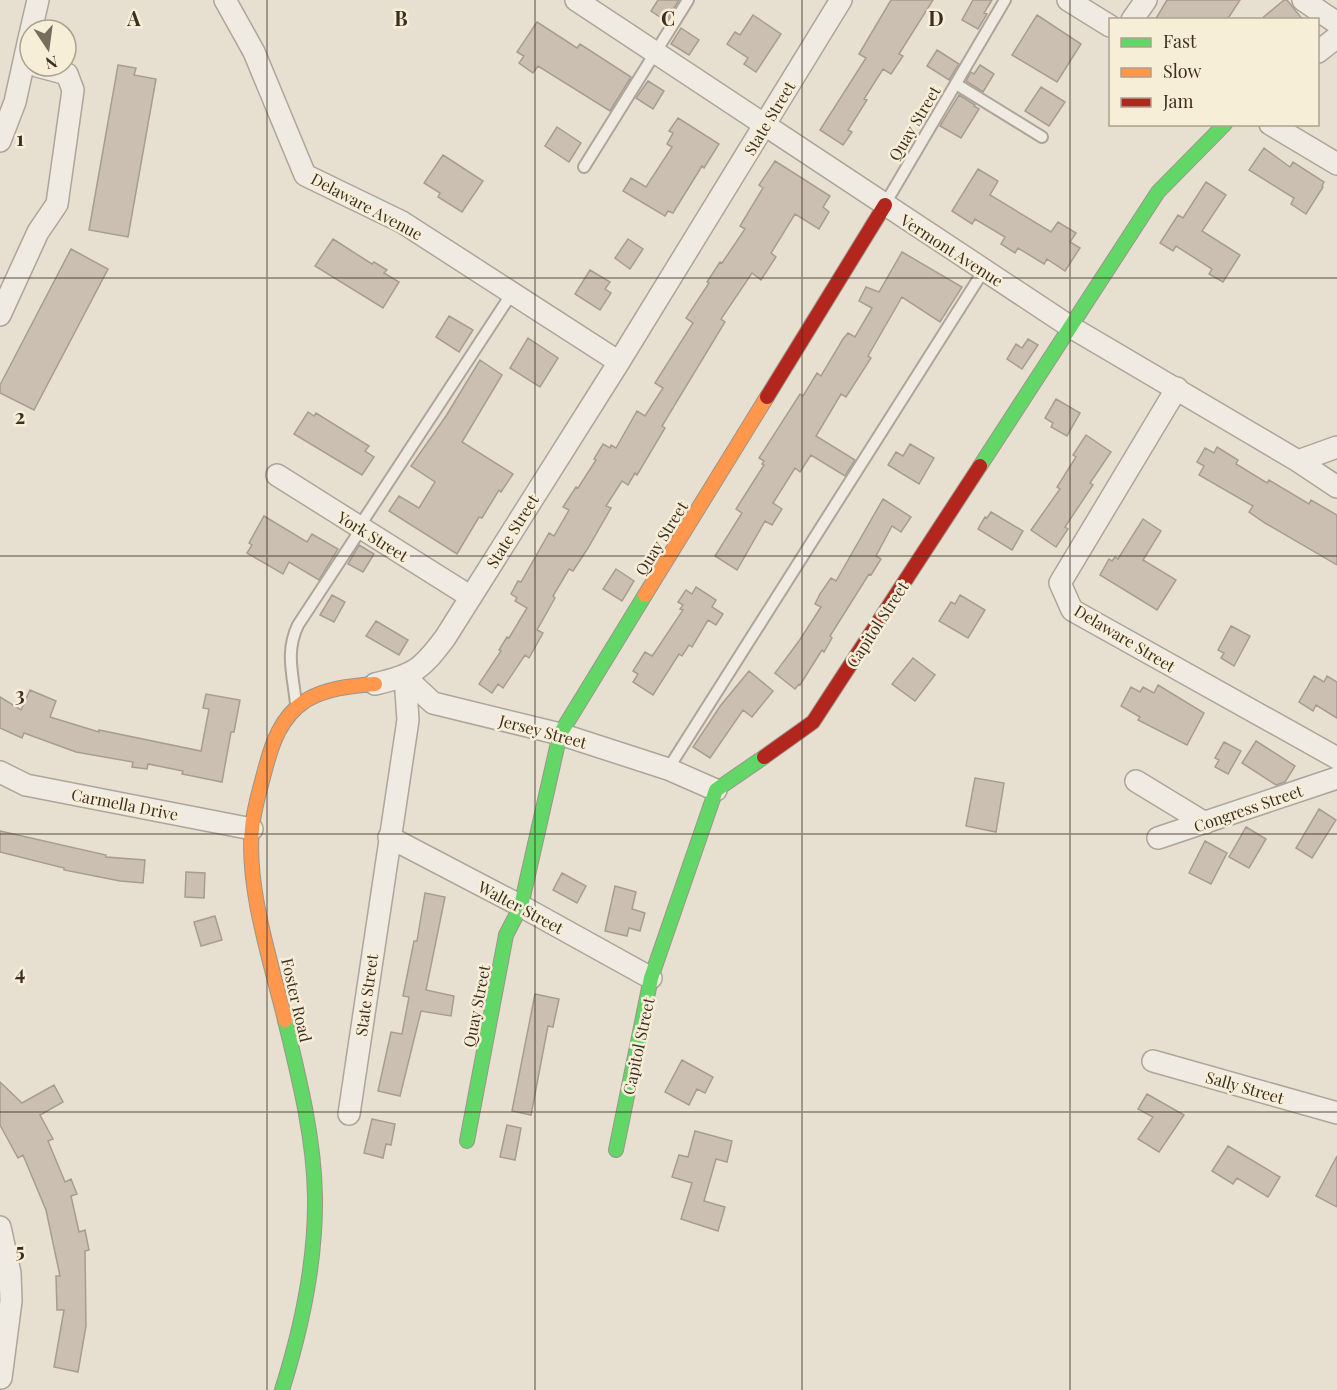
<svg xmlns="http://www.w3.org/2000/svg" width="1337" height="1390" font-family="'Playfair Display',serif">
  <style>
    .building { fill: #cbbfb2; stroke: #a89c90; stroke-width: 1.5 }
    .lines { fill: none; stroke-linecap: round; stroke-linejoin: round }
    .lane-casing { stroke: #ada599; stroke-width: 14 }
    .street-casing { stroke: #ada599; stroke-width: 24 }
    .fast-casing { stroke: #9c958a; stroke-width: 16 }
    .slow-casing { stroke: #9c958a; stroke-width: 16 }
    .jam-casing { stroke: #9c958a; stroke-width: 16 }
    .lane { stroke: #efebe3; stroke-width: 10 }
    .street { stroke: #efebe3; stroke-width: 21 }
    .fast { stroke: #63d668; stroke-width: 14 }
    .slow { stroke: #ff974d; stroke-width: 14 }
    .jam { stroke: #b3261e; stroke-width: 14 }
    .grid { fill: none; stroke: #3d2e20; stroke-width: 1.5; stroke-opacity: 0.55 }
    .labels { text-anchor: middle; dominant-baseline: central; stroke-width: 5; stroke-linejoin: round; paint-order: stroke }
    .street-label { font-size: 16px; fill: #3d2e20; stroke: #f7eed8 }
    .grid-label { font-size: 20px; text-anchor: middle; font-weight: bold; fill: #3d2e20; stroke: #f7eed8; stroke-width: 5; stroke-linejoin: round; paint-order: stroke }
  </style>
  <rect width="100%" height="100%" fill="#e7e0d1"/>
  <!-- building -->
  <path class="building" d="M658,0H679L666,21L651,11Z
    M891,0H933L899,54L903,56L891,74L883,69L864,99L867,100L848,130L852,132L843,145L820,130L866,58L859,54Z
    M973,0H992L984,13L987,14L978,29L962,20Z
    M1167,0H1240L1227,20H1155Z
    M1284,0H1287L1303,20H1260Z
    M753,15L781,34L756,72L744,64L748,58L727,44L735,32L740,35Z
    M1037,15L1081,44L1057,82L1012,55Z
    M537,22L577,48L580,44L631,77L610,111L538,66L533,73L519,63L524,56L517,52Z
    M681,28L699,40L689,55L671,44Z
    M937,50L959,64L949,80L927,66Z
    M118,65L136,68L134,75L156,79L128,237L89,230Z
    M980,65L994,74L983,92L966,81L971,72L974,74Z
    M648,81L664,91L653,109L636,98Z
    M1041,87L1065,102L1049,126L1025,111Z
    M959,95L975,105L974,106L979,109L961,138L940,126Z
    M678,118L719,144L704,168L702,166L673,213L668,211L665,216L623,191L631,178L646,187L672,147L667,144L673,133L669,131Z
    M557,127L581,143L569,162L545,146Z
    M1264,148L1290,167L1293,162L1324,182L1322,186L1323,187L1306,214L1291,204L1294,198L1249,170Z
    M443,155L483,181L462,212L438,197L440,193L424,183Z
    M775,161L830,196L823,207L829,212L819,229L795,214L771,253L776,257L761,280L752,273L721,319L725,322L662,426L665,428L637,475L635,473L628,485L622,481L606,506L611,508L588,548L573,571L569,569L553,596L555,598L537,630L543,633L529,658L525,655L503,688L498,684L492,693L479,684L501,651L499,650L507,637L509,638L527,608L515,601L517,598L511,594L518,581L521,582L549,533L554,536L569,510L563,507L576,487L578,488L596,460L594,459L603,444L610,448L611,445L616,448L637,411L645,416L663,388L655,383L693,323L686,318L709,283L707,282L720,262L722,263L745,229L740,226L763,188L759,185Z
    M978,169L998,181L990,195L1051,232L1058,222L1076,233L1070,242L1080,248L1065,271L1047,259L1044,264L1018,248L1015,253L1001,244L1005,237L975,219L972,224L952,211Z
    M1206,182L1226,195L1202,231L1240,255L1223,282L1209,274L1212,269L1176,246L1173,251L1160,243L1178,215L1183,218Z
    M333,239L372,264L374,262L387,270L384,273L399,282L383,308L315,266Z
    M628,239L643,249L630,269L615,258Z
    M71,249L108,269L34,410L0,393V385Z
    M902,252L962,287L940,322L902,297L868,356L871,358L846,397L841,394L816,436L855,460L845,476L811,455L800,472L795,468L773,503L782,509L772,525L765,521L737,570L715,556L742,513L736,509L764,465L762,464L764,461L759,458L800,394L803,396L817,373L821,376L843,339L848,333L855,337L872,308L859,301L866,287L879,292Z
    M590,270L610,282L605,289L611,293L600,310L575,294Z
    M449,316L473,330L459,352L436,337Z
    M528,338L558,358L540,387L510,368Z
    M1028,339L1038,345L1022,369L1007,359L1016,344L1022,348Z
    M480,360L502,375L462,442L513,474L501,492L499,490L482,518L479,517L457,554L389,511L399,496L419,508L435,482L411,466L446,416Z
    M1056,399L1080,413L1067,436L1051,427L1053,423L1045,418Z
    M308,412L314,416L316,413L369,446L365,451L374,457L362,475L294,434Z
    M1086,435L1111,452L1090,483L1093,485L1065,527L1068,529L1056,547L1031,530L1060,489L1057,487L1076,457L1073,455Z
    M910,444L934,458L919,484L888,465L896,452L903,456Z
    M1217,447L1238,460L1236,464L1267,483L1269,480L1309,504L1311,500L1337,515V565L1265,523L1249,512L1253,506L1199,475L1204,466L1197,462L1205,448L1214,453Z
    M883,499L911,517L901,532L892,526L876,556L881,559L871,575L869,574L830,636L832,638L824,652L822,650L800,685L799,684L795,689L775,673L799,641L821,607L815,604L820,594L831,578L836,581Z
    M991,512L1023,531L1012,550L978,529L985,517L987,518Z
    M264,516L307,542L312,534L338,549L319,580L289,562L283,574L247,553L252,545L249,543Z
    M1143,519L1161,531L1143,560L1176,580L1157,610L1100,575L1109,559L1112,561L1115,557L1118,559Z
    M359,545L374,554L363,572L348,564Z
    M616,569L634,581L622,601L603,589Z
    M696,587L716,600L712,607L723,614L716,625L708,620L692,647L689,645L682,656L679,654L653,695L633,682L638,674L633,671L645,652L652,656L655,652L683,610L680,609L683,605L678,602L686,590L692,594Z
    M332,595L345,602L334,622L320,615Z
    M960,595L985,610L968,638L939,621L951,602L955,604Z
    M376,621L408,640L399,655L366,636Z
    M1231,626L1250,636L1234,666L1221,658L1224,653L1218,650Z
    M913,658L935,675L915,701L892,684Z
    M749,671L773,691L752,717L743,710L710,758L693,747L721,705Z
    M1314,676L1324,682L1327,676L1337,682V718L1316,705L1313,711L1299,702Z
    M1158,685L1204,713L1187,745L1138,720L1140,717L1121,706L1131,687L1140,692L1143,687L1154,693Z
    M30,690L56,701L50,717L99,732V730L201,751L209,709L203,708L206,694L240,700L234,732H231L222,782L182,774L183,771L148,764L147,769L132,767L133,762L76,752L24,733L22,738L0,728V697L21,710Z
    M1256,741L1295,766L1285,782L1276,785L1242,763Z
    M1224,742L1241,751L1228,774L1215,767L1219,760L1215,758Z
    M975,778L1004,783L996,832L966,826Z
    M1319,809L1336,820L1312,858L1296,848Z
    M1246,827L1266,839L1249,868L1229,857Z
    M0,831L106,855V857L145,860L143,883L120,881L64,870V868L0,852Z
    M1205,841L1227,853L1211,884L1189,873Z
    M186,872L205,873L204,898L185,897Z
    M562,873L586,886L577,903L553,890Z
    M615,886L636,892L632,909L645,913L640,931L629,928L627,936L605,931Z
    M425,893L445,897L426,990L454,996L451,1016L421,1011L400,1096L378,1091L391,1032L402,1034L409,997L403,996L414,941H417Z
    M215,916L222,940L201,946L194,922Z
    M535,994L559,999L553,1027L548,1026L531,1115L512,1111Z
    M682,1060L713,1077L705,1093L697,1089L689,1105L665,1092Z
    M0,1082L22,1103L54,1085L63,1102L40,1115L53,1139L48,1141L65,1182L71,1179L77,1194L71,1196L79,1232L85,1230L89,1250L85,1251L86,1326L78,1372L54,1367L64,1310H57L56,1276H60L46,1210L23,1155L18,1158L0,1125Z
    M1147,1094L1184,1115L1159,1152L1138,1139L1153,1117L1138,1109Z
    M372,1119L395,1124L391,1145L386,1144L383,1158L364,1153Z
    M507,1125L521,1128L515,1160L500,1157Z
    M695,1131L732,1141L727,1162L716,1159L704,1201L725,1207L718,1231L681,1219L692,1183L672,1177L679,1155L688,1157Z
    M1228,1146L1280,1177L1268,1197L1237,1178L1233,1184L1212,1171Z
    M1337,1156V1207L1316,1196Z"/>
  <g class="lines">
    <defs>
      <path id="lane" d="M956,84L1042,137
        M584,167L688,0
        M885,204L1005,0
        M359,527L512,293
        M296,704C293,674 285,652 298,625L361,529
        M668,769L984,270"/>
      <path id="street" d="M225,0L254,52L305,175L402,222L619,362
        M576,0L1069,326L1298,461L1337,487
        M1068,0L1110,26
        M1303,0L1337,23
        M1132,20L1146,0
        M31,30L38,0
        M1318,52L1337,37
        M1270,124L1337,164
        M0,141L15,102L30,34
        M0,315L38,232L57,204L73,90L67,74L37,66
        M1177,388L1060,583L1072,610L1337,758
        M1298,461L1337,447
        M277,475L471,597
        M405,677L433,703L560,734L668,769L716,790
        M375,684C414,675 421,670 445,638L619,362L841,0
        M0,772L26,785L252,829
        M1136,781L1205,823
        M389,837L521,906L651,978
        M1158,838L1337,778
        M1153,1061L1337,1113
        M349,1114L408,720L405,677
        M0,1227L10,1273L11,1301L1,1378"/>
      <path id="fast" d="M980,466L1158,192L1225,124
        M467,1141L506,935L521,906L560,734L645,595
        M616,1150L651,978L716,790L764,757
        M282,1390C302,1327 316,1263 315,1196C314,1137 299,1078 285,1020"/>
      <path id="slow" d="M645,595L767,397
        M285,1020C271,962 246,887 252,828C254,808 260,789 265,770C272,743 281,717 305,701C326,688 351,686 375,684"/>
      <path id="jam" d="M767,397L885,205
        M764,757L813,722L980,466"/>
    </defs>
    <!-- lane casing -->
    <use href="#lane" class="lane-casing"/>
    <!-- street casing -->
    <use href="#street" class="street-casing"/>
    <!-- fast casing -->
    <use href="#fast" class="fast-casing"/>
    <!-- slow casing -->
    <use href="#slow" class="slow-casing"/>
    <!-- jam casing -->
    <use href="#jam" class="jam-casing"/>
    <!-- lane -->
    <use href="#lane" class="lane"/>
    <!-- street -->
    <use href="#street" class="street"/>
    <!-- fast -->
    <use href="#fast" class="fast"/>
    <!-- slow -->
    <use href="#slow" class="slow"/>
    <!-- jam -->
    <use href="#jam" class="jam"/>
  </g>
  <!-- grid -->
  <path class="grid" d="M267,0V1390M535,0V1390M802,0V1390M1070,0V1390M0,278H1337M0,556H1337M0,834H1337M0,1112H1337"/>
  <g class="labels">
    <!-- street labels -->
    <g class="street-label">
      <text transform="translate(769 118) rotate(-59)">State Street</text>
      <text transform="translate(914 123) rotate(-59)">Quay Street</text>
      <text transform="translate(367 206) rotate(28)">Delaware Avenue</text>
      <text transform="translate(952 250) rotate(33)">Vermont Avenue</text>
      <text transform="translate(512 531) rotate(-58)">State Street</text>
      <text transform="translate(373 536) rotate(32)">York Street</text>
      <text transform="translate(661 538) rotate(-58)">Quay Street</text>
      <text transform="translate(877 624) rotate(-57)">Capitol Street</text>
      <text transform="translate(1125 638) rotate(31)">Delaware Street</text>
      <text transform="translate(543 731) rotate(15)">Jersey Street</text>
      <text transform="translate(125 804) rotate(11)">Carmella Drive</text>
      <text transform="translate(1248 808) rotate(-19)">Congress Street</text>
      <text transform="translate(521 907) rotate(28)">Walter Street</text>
      <text transform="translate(366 995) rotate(-82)">State Street</text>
      <text transform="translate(297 1000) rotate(77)">Foster Road</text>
      <text transform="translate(476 1006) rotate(-79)">Quay Street</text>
      <text transform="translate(638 1046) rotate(-78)">Capitol Street</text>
      <text transform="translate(1245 1087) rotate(16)">Sally Street</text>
    </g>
  </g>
  <g class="grid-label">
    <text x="134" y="26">A</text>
    <text x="401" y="26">B</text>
    <text x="668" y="26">C</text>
    <text x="936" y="26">D</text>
    <text x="20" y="146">1</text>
    <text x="20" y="424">2</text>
    <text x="20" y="702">3</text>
    <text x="20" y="980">4</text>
    <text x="20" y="1258">5</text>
  </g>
  <!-- legend -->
  <rect x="1109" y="18" width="210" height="108" fill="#f7eed8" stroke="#ada18e" stroke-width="1.5"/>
  <rect x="1121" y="38" width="30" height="9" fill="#63d668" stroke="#ada18e" stroke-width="1.5"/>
  <text x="1163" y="48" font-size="18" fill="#3d2e20">Fast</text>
  <rect x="1121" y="68" width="30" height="9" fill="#ff974d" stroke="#ada18e" stroke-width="1.5"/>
  <text x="1163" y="78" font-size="18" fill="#3d2e20">Slow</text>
  <rect x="1121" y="98" width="30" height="9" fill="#b3261e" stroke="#ada18e" stroke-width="1.5"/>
  <text x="1163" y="108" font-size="18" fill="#3d2e20">Jam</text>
  <!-- north arrow -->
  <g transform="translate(48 48) rotate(167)"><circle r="28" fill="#f7eed8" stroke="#ada18e" stroke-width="1.5"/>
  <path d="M0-4.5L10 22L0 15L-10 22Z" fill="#786c5e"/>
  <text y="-9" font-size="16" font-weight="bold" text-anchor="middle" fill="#3d2e20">N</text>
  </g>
</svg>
